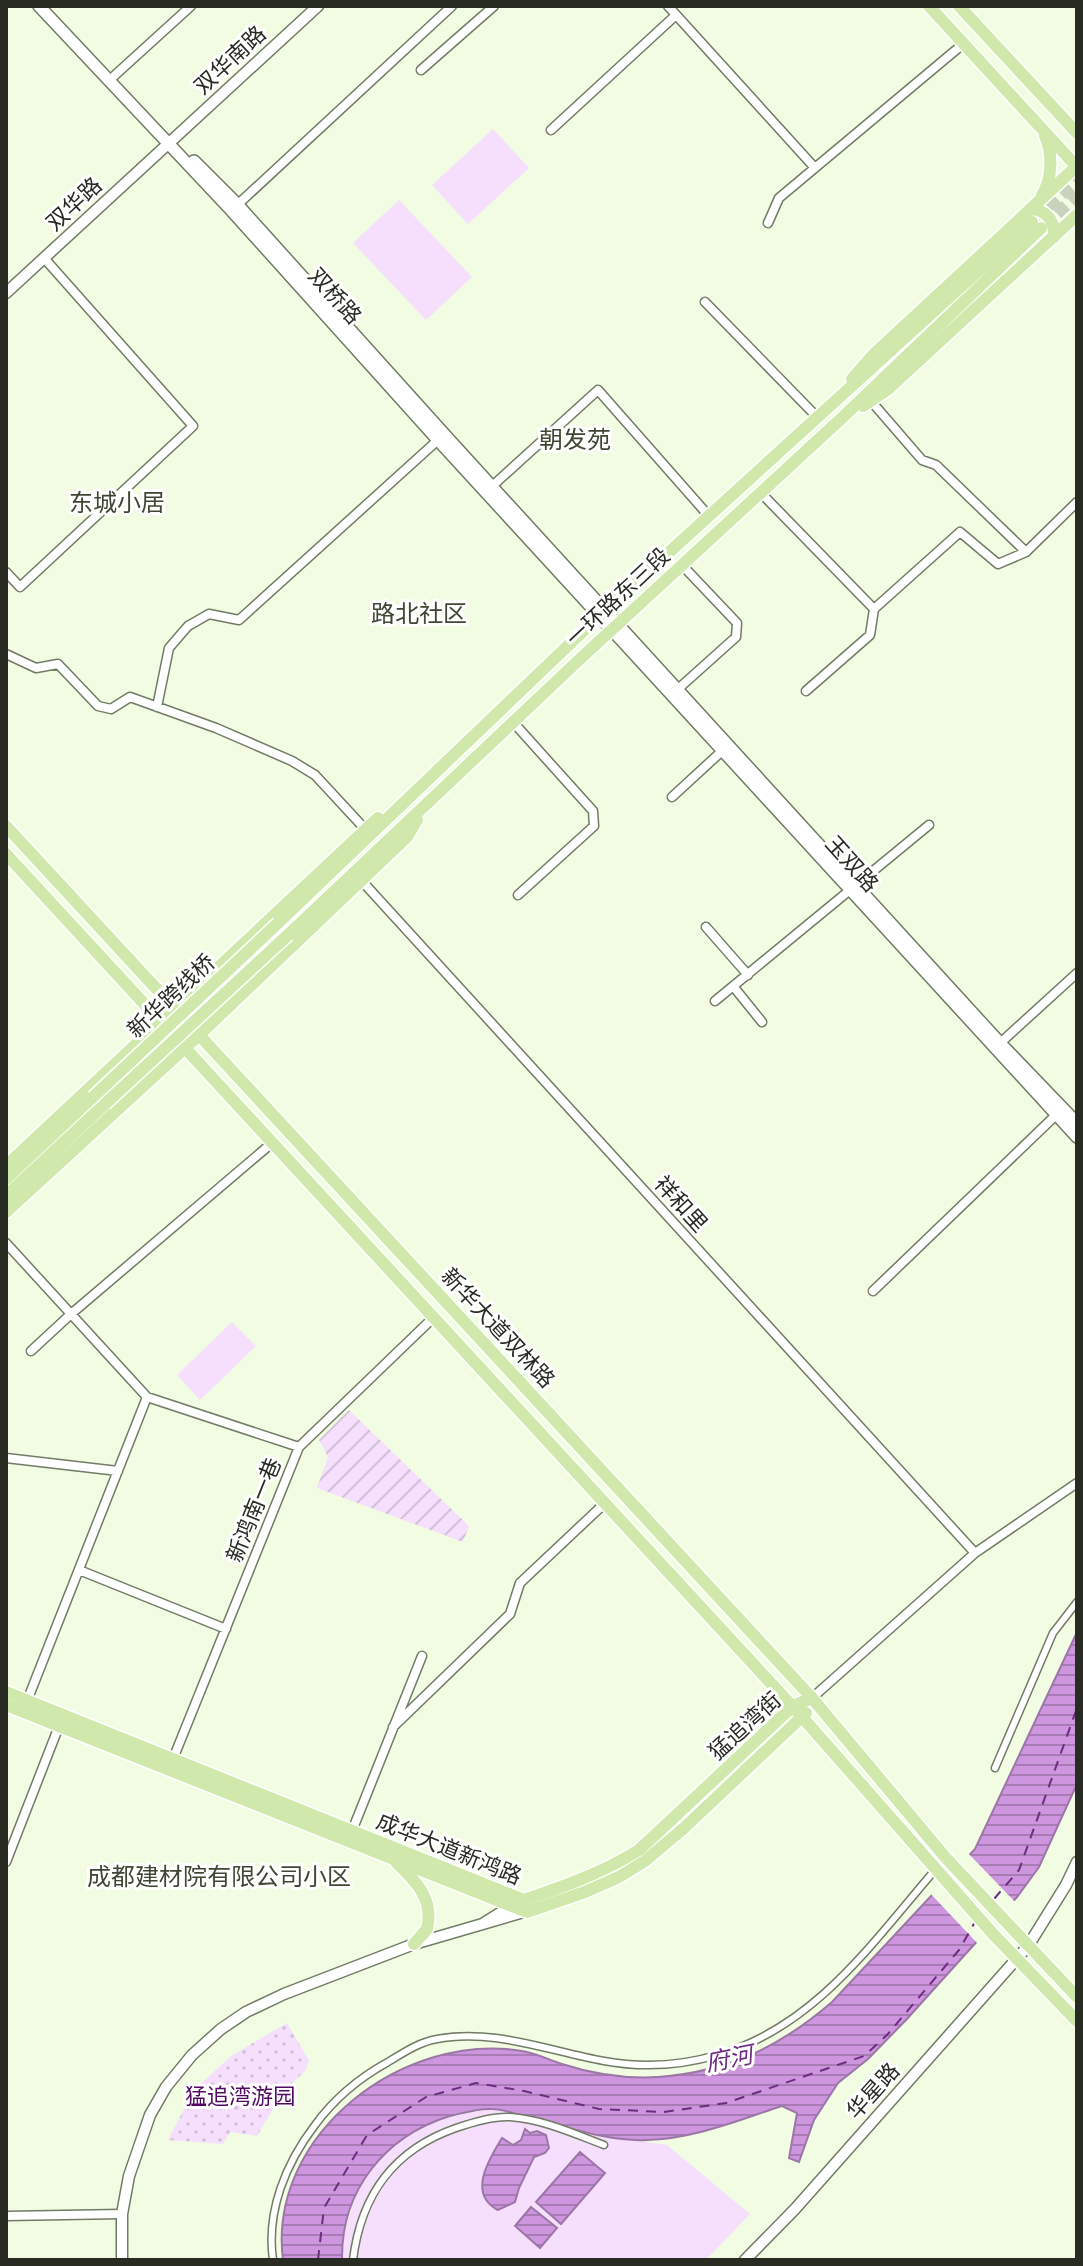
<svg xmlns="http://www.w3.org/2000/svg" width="1083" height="2266" font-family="'Work Sans','Noto Sans SC',sans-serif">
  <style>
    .grass { fill: url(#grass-dots) }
    .garden { fill: url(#garden-furrows) }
    .pitch { fill: #f5dffd }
    .water { fill: url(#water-rules); stroke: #9c76a6; stroke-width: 2 }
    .pier { fill: #f1fce3 }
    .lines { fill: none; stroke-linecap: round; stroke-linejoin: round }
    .ferry { stroke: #6e2c81; stroke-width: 2; stroke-dasharray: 10 8; stroke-linecap: butt }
    .primary-tunnel { stroke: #c9d2bc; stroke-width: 12; stroke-dasharray: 12 6; stroke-linecap: butt }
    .pedestrian-casing { stroke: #717b65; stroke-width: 9 }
    .minor-casing { stroke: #717b65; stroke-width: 11 }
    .tertiary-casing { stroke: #717b65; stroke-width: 13 }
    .secondary-casing { stroke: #717b65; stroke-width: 14 }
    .primary-casing { stroke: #fff; stroke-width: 15 }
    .pedestrian { stroke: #fff; stroke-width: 6 }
    .minor { stroke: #fff; stroke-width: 8 }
    .tertiary { stroke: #fff; stroke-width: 10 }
    .secondary { stroke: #fff; stroke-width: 11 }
    .primary { stroke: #d1e8ad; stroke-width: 12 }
    .primary-bridge-casing { stroke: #fff; stroke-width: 15; stroke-linecap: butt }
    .primary-bridge { stroke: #d1e8ad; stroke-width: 12 }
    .labels { text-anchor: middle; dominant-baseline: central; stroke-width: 6; stroke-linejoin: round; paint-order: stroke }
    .street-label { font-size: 22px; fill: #272b22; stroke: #fff }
    .park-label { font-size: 22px; fill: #510863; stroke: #fff }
    .neighbourhood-label { font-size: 24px; fill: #3f4733; stroke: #fff }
    .water-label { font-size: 24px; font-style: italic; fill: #6e2c81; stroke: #fff }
  </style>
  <defs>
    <pattern id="grass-dots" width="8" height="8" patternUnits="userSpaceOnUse" patternTransform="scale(2)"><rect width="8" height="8" fill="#f5dffd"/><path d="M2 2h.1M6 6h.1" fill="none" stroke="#d2c0d9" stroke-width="1.8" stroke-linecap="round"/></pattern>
    <pattern id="garden-furrows" width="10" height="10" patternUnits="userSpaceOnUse" patternTransform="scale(2)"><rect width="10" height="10" fill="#f5dffd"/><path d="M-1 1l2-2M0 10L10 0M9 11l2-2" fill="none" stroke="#d2c0d9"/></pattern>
    <pattern id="water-rules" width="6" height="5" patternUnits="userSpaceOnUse" patternTransform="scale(2)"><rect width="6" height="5" fill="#ce96df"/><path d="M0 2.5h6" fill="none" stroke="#a77bb4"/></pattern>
  </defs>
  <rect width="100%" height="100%" fill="#f1fce3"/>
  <!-- grass -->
  <path class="grass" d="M287,2023L309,2061L305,2071L283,2092L257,2136L230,2132L223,2144L168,2140L194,2090L231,2056Z"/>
  <!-- garden -->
  <path class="garden" d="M349,1410L469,1526L463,1542L317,1488L328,1457L319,1440Z"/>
  <!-- pitch -->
  <path class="pitch" d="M493,129L529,168L468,224L432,185Z
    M399,200L472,277L426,320L353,243Z
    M232,1322L256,1346L200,1400L177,1375Z
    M492,2109L603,2135L667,2145L750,2214L706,2260H342C342,2243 346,2228 351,2211C374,2140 423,2119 492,2109Z"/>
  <!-- water -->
  <path class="water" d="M1077,1632V1784L1039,1867L1017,1897L906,2020L868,2059L838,2083L814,2120L799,2162L789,2158L797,2113L782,2106C738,2120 694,2139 647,2140C608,2142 565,2126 528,2117C517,2115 504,2109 492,2109C479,2108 463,2113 450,2116C385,2136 341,2190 342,2260H283C267,2134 404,2031 522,2051C536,2053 549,2060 562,2064C593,2074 625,2079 658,2077C727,2072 780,2047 832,2002L975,1849Z
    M525,2129L530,2133L537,2131L546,2135L549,2148L545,2153L534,2157L519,2188L515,2202L498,2210C467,2194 489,2159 502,2138L513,2145L521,2140Z
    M580,2152L605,2173L561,2224L536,2202Z
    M531,2207L557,2228L540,2248L515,2226Z"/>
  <!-- pier -->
  <path class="pier" d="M968,1853L1017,1904L979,1945L928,1891Z"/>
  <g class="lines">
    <!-- ferry -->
    <path class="ferry" d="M994,1899L1019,1870L1077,1708
      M318,2260L324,2208L367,2135L426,2097L476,2083L524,2091L599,2109L664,2112L726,2103L864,2056L887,2035L959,1950L975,1922"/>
    <!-- primary-tunnel -->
    <path class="primary-tunnel" d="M1035,219L1077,181
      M1044,226L1077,195"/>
    <defs>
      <path id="pedestrian" d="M995,1768L1053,1633L1077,1602
        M273,2260C266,2211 286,2163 315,2125C334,2099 359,2078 388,2062C403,2053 419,2042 437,2039C492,2028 549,2051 604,2061C642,2068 680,2066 717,2055C814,2028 872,1943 935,1870
        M353,2260C361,2195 393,2150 456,2128C473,2122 492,2116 510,2117C542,2119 575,2134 604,2145"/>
      <path id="minor" d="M668,6L815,168
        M421,70L494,6
        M114,76L191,6
        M551,130L676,15
        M235,207L452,6
        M768,223L779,198L963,44
        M705,302L818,418
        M871,401L922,460L936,465L1026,552L1077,502
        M489,489L598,390L708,515
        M761,493L874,609L870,635L806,691
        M6,572L20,587L193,426L44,258
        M874,609L960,532L998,564L1026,552
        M6,654L36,668L58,664L98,706L111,709L130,697L216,728L292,761L315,775L365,829
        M678,689L736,637L737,623L682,565
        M157,707L169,648L188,626L209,614L239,620L438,440
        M513,722L593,811L594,826L518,895
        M672,797L722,751
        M361,880L975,1553
        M706,927L748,975
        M733,986L762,1022
        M715,1001L929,825
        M998,1045L1077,973
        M6,1243L147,1397L299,1447
        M873,1291L1056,1115
        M31,1351L71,1314L272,1143
        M6,1458L118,1471
        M79,1570L226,1629
        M812,1698L975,1553L1077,1483
        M27,1701L147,1397
        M393,1727L510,1614L520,1583L605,1503
        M173,1759L299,1447L434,1317
        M352,1831L422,1656
        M6,1862L59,1726
        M6,2216L122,2214"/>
      <path id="tertiary" d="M6,293L318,6
        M484,1923L516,1903
        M122,2260V2214L129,2176L150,2115L166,2087L192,2055L221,2029L246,2012L284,1994L414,1944L527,1911
        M745,2260L795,2209L1028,1946L1066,1885L1077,1862"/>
      <path id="secondary" d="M39,6L231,210L438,440L1077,1137
        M194,161L237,204L444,434L1000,1043L1077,1123"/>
      <path id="primary" d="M929,6L1077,167
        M959,6L1077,133
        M1042,195C1052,180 1053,153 1045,136
        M1030,209C1047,210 1055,221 1054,237
        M852,379L873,355L1077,166
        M863,406L888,389L1077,215
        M6,826L812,1698L946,1858L1077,1997
        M6,854L803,1718L993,1934L1077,2021
        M278,923L599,616L1032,222
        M288,935L581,658L843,417L1041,228
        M6,1166L378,818
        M6,1179L93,1097
        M6,1196L105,1104
        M6,1212L199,1035L407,837L417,820
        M6,1692L524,1900C565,1886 602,1873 639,1850L793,1706L812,1698
        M6,1705L527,1912L585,1892L619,1877L645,1861L684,1828L806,1713
        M396,1862C416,1882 434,1898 427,1929L414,1944"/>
    </defs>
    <!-- pedestrian casing -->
    <use href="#pedestrian" class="pedestrian-casing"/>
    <!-- minor casing -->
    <use href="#minor" class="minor-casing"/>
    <!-- tertiary casing -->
    <use href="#tertiary" class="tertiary-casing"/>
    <!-- secondary casing -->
    <use href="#secondary" class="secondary-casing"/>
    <!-- primary casing -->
    <use href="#primary" class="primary-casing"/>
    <!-- pedestrian -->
    <use href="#pedestrian" class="pedestrian"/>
    <!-- minor -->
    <use href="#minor" class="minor"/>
    <!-- tertiary -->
    <use href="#tertiary" class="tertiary"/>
    <!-- secondary -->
    <use href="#secondary" class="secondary"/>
    <!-- primary -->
    <use href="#primary" class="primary"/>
    <defs>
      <path id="primary-bridge" d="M93,1097L278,923
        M105,1104L288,935"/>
    </defs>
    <!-- primary-bridge casing -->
    <use href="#primary-bridge" class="primary-bridge-casing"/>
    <!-- primary-bridge -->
    <use href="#primary-bridge" class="primary-bridge"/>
  </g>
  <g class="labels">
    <!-- street labels -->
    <g class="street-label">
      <text transform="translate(230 60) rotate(-43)">双华南路</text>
      <text transform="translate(74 204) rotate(-43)">双华路</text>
      <text transform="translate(335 296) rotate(48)">双桥路</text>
      <text transform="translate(618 597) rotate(-43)">一环路东三段</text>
      <text transform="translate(852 864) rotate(48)">玉双路</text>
      <text transform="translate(171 996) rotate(-43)">新华跨线桥</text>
      <text transform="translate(681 1204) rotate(48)">祥和里</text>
      <text transform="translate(498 1328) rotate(47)">新华大道双林路</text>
      <text transform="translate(254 1510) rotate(-68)">新鸿南一巷</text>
      <text transform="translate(745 1726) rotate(-42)">猛追湾街</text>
      <text transform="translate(449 1849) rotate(22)">成华大道新鸿路</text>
      <text transform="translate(873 2091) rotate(-48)">华星路</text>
    </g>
    <!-- park labels -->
    <g class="park-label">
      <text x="240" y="2096">猛追湾游园</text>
    </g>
    <!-- neighbourhood labels -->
    <g class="neighbourhood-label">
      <text x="575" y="440">朝发苑</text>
      <text x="117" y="503">东城小居</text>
      <text x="419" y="614">路北社区</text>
      <text x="219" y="1877">成都建材院有限公司小区</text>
    </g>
    <!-- water labels -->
    <g class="water-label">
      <text transform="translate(729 2059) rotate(-11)">府河</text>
    </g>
  </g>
  <!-- border -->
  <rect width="1083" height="2266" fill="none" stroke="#272b22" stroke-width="16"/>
</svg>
